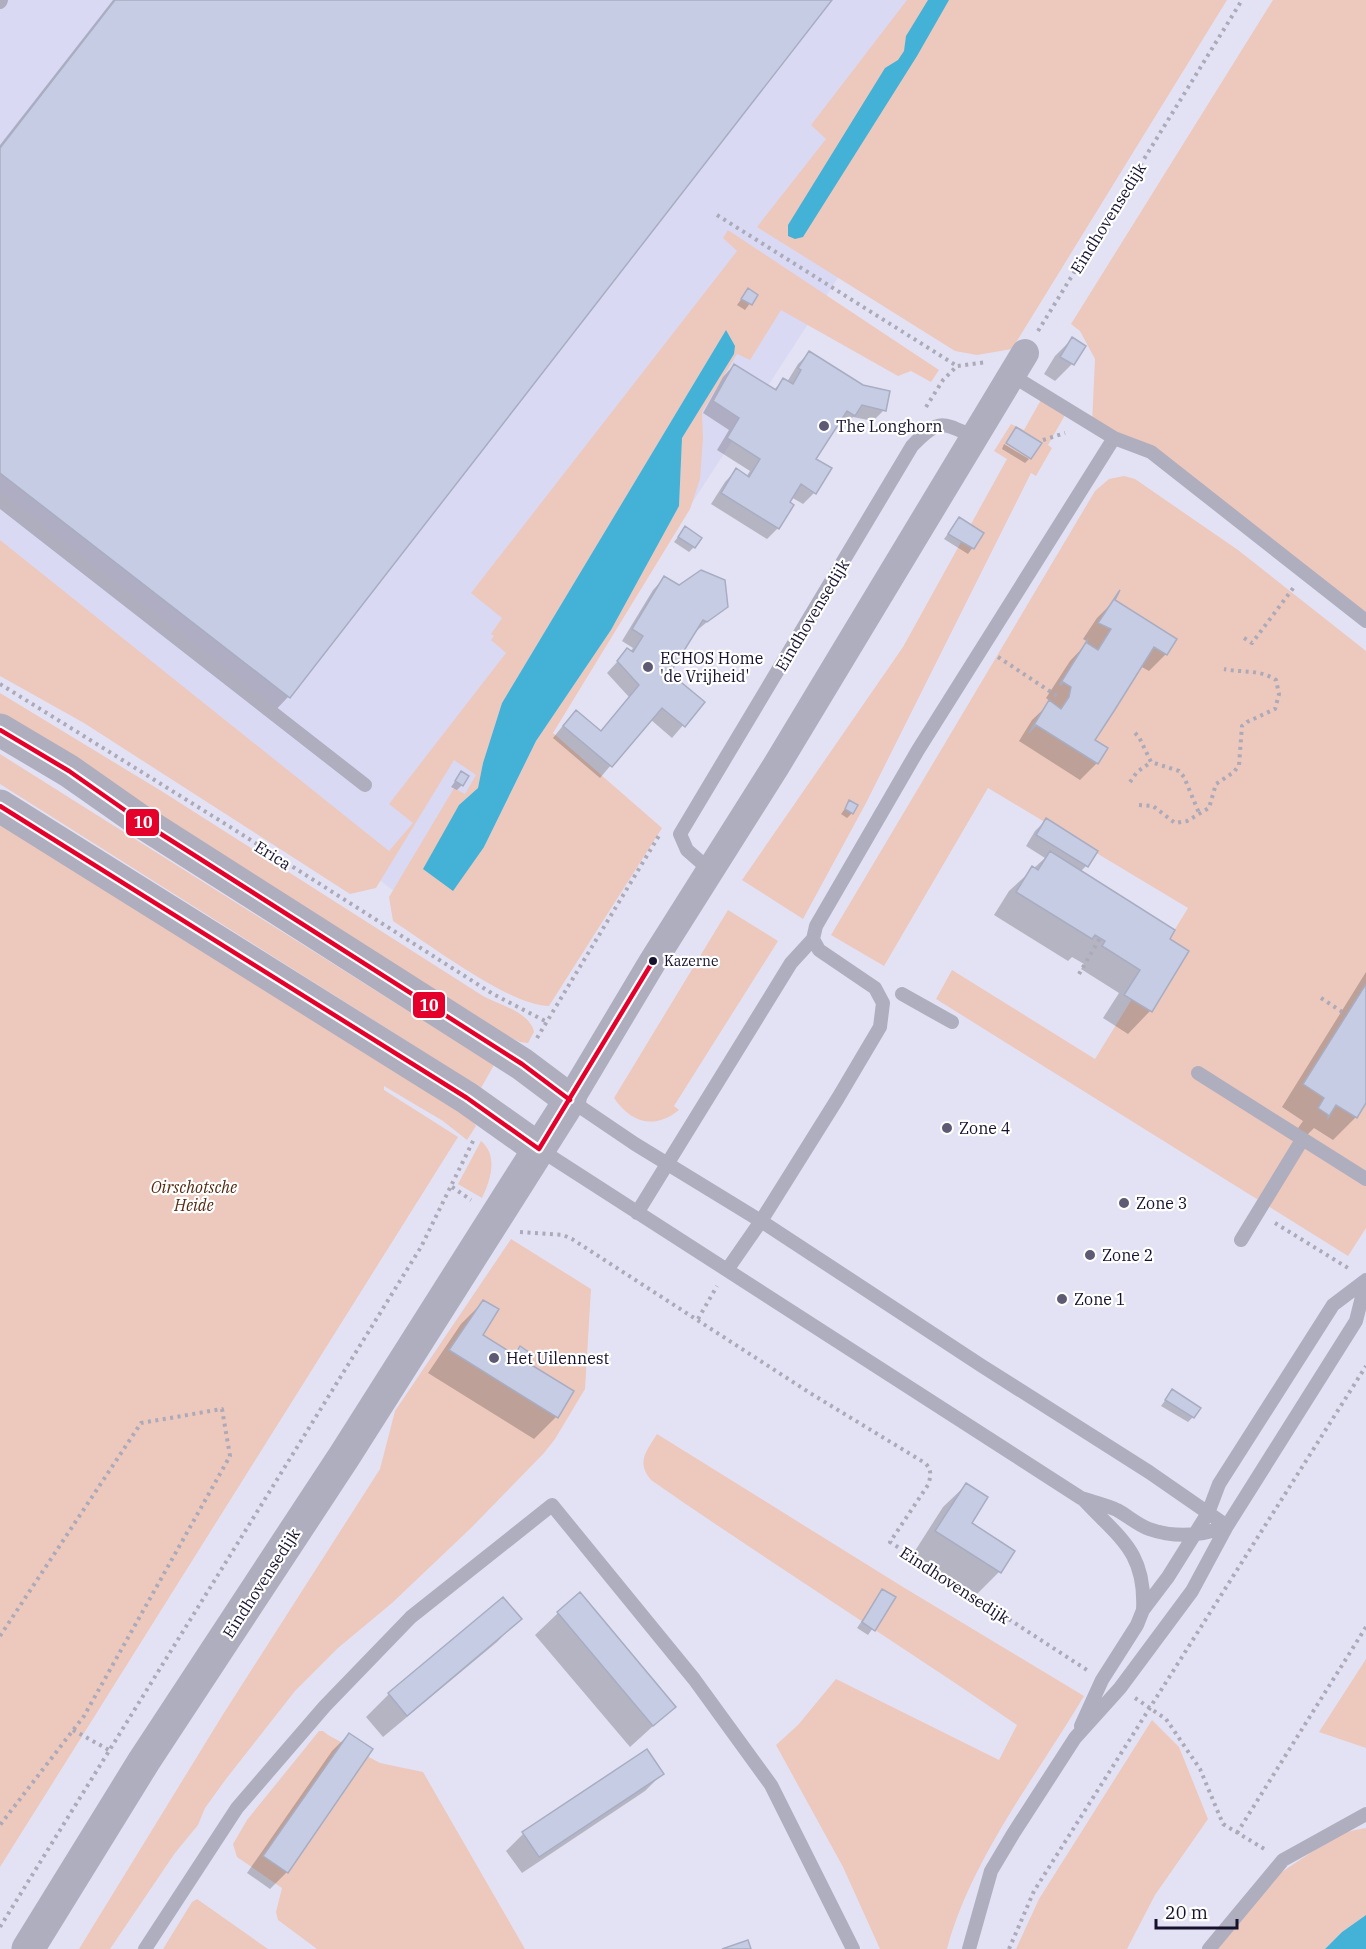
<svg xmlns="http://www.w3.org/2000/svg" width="1366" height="1949" font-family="'IBM Plex Serif',serif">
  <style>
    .built { fill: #dad9f4 }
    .green { fill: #edc8bd; fill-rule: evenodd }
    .water { fill: #44b1d7 }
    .shadow { fill: #0003 }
    .building { fill: #c6cce4; stroke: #a8adc2; stroke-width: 1.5 }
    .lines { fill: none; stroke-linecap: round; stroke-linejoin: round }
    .path { stroke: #acaab9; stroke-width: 4; stroke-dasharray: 3 4.5; stroke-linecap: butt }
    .service { stroke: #afaebf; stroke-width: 14 }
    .minor { stroke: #afaebf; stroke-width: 28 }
    .tertiary { stroke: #afaebf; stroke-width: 33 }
    .bus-1-casing { stroke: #fff; stroke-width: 9 }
    .bus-1 { stroke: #e4002b; stroke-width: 4.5 }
    .poi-dot { fill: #5e5a73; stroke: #fff; stroke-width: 2 }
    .bus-dot { fill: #16112d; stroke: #fff; stroke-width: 2 }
    .labels { text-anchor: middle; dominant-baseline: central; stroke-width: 4.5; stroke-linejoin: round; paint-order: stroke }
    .bus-label { font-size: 14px; fill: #16112d; stroke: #fff; text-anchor: start }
    .street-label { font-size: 16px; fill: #16112d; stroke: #fff }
    .poi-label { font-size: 16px; fill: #16112d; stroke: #fff; text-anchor: start }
    .park-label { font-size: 16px; font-style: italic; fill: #54280f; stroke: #fff }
    .line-badge { stroke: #fff; stroke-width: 2 }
    .badge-label { font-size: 16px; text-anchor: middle; font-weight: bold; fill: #fff }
  </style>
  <rect width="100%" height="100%" fill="#e3e2f4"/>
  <!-- built -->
  <path class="built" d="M0,0H1018L425,915L0,588Z"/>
  <!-- green -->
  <path class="green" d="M907,0H1227L1012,349L977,355L955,351L757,227L826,139L811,125Z
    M1273,0H1366V621L1151,452L1092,424L1095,359L1080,331L1071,324Z
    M728,230L939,370L931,382L911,371L898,376L781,310L750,360L737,354L702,412L703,438L700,479L690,509L553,733L662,828L549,1006C510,1006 429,944 393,921L389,897L454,788L465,794L476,775L454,760L376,888L350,894L84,723L0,676V540L389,851L413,823L389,804L506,653L491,640L494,636L491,634L502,618L471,593L737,251L723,238ZM726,330L734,354L682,438L679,506L611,630L536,741L484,847L459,805L478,788L483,763L502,703Z
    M1042,398L1065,415L1048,445L1052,448L1036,476L1031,473L866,803L803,919L742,880L903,647L1007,459L994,451L1011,424L1024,430Z
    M1124,476L1135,479L1238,550L1366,651V1228L1348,1256L936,999L952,970L1095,1059L1188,908L988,788L884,966L831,935L1095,491L1109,479Z
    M0,693L163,792L483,996C500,1005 530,1012 534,1032L528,1043L520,1042L510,1037L0,718Z
    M0,754L494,1065L481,1088L0,784Z
    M0,819L472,1119L476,1126L467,1140L443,1121L384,1086V1090L458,1137L0,1867Z
    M728,910L778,941L674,1106L679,1110C654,1130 631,1123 614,1098Z
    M481,1141C499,1156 490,1181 482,1198L458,1184Z
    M511,1239L591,1289L585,1389L555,1439L544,1453L471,1528L392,1603L338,1648L295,1691L226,1779L205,1808L198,1825L175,1853L110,1949H79L222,1716L380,1469L395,1411Z
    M657,1434L903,1587L1084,1696C1037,1775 971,1859 947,1949H880L843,1867L776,1745L798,1725L836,1679L999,1760L1017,1725C896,1642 772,1564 651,1480C636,1462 646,1452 657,1434Z
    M1366,1659V1748L1319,1732Z
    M1152,1720L1179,1747L1208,1819L1155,1895L1127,1949H1016L1039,1899Z
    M319,1731H323L328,1735L380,1763L423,1772L525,1949H317L278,1920L276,1912L282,1888L237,1857L233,1844L247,1820Z
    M1366,1828V1915L1342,1932L1325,1949H1211L1264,1884L1340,1833Z
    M197,1899L268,1949H163L192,1902Z"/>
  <!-- water -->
  <path class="water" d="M928,0H949L917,56L803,237L795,239L788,236V225L885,68L898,60L904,51L906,36Z
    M726,330L735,346L734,354L682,438L679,506L611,630L536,741L484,847L453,891L423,869L459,805L478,788L483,763L502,703Z
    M1366,1915V1949H1325L1342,1932Z"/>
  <!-- shadow -->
  <path class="shadow" d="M113,0H830L288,697L272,714L0,503V145Z
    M748,290L756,295L745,310L737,305Z
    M1072,339L1084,346L1072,364L1055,381L1044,374L1055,356Z
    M809,353L884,410L873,421L853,417L843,427L837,423L814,460V493L803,504L791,497L778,528L767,539L711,504L725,482L736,470L746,477L750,471L717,450L729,430L703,413L723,377L734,365L774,390L783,380L787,382L798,364Z
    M1004,444L1029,459L1025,463L1002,449Z
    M959,519L982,534L968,554L944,539Z
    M685,528L694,547L689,552L674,542Z
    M664,578L679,587L726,606L694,633L668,674L703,702L672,738L650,719L600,778L553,738L565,723L600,732L629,697L607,673L628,650L630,652L633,648L622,641L653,590Z
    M1114,601L1175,640L1166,654L1149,671L1140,666L1093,741L1097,763L1080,780L1019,741L1032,720L1051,702L1046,698L1070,661L1088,642L1083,639L1097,618Z
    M461,773L462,785L457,790L451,787Z
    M850,802L852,813L847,818L841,814Z
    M1046,820L1086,866L1080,872L1168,939L1187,951L1150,1011L1128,1034L1103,1018L1119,993L1081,969L1084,964L1072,957L1068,961L994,915L1009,891L1045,858L1026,846L1035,831Z
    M1366,972V1101L1356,1117L1333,1140L1314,1128L1305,1137L1296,1131L1303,1121L1282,1107Z
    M483,1302L481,1336L513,1356L520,1348L523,1362L556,1417L534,1439L428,1373L461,1324Z
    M1172,1391L1193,1417L1188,1422L1161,1406Z
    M966,1485L970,1524L999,1572L977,1594L913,1554L943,1507Z
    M882,1591L894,1598L868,1635L857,1628Z
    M502,1599L519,1619L497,1642L383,1737L366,1717L389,1694Z
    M558,1613L674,1707L630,1747L535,1635Z
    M349,1734L287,1872L270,1889L247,1873L332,1751Z
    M646,1751L662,1774L645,1791L522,1873L506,1851L523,1834Z"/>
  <!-- building -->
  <path class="building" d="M115,0H832L290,698L0,473V148Z
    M748,288L758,295L752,305L741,299Z
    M1072,337L1086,346L1074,365L1060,357Z
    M809,351L863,385L890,391L886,411L862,405L855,416L847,411L816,459L832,468L816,494L801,484L790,502L794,505L779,529L721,493L736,468L749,477L760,459L727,438L739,418L713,401L734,364L776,390L783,378L793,384L801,370L798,368Z
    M1016,427L1042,443L1031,459L1006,443Z
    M959,517L984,533L974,549L948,534Z
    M685,526L702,538L695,548L678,537Z
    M701,570L725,580L728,607L707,622L703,620L670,673L705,702L685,727L662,708L612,767L563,726L576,710L601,731L639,685L617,661L627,648L633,652L643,636L632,629L664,576L679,585Z
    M1120,590L1115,600L1177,639L1167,655L1154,647L1114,711L1095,740L1108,748L1098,764L1036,725L1029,733L1049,700L1061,709L1069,697L1071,687L1063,682L1061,685L1060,684L1088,639L1087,643L1098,650L1111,629L1098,623Z
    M461,771L469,776L463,786L455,781Z
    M849,800L858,805L853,814L845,809Z
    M1046,818L1098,851L1088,867L1036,835Z
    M1050,851L1175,930L1170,939L1189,951L1152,1012L1124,995L1140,970L1102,946L1105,941L1095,935L1092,939L1016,892L1032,866L1038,870Z
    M1366,984V1103L1357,1118L1336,1105L1328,1118V1115L1318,1108L1324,1098L1303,1084Z
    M483,1300L499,1309L483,1335L515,1355L520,1346L530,1353L525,1361L574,1391L558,1418L449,1350Z
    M1172,1389L1201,1408L1194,1418L1165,1400Z
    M966,1483L988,1497L972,1523L1015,1551L1001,1573L935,1531Z
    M882,1589L896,1597L875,1631L862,1622Z
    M580,1592L676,1707L653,1726L557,1612Z
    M503,1597L522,1619L407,1716L388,1693Z
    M349,1733L373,1749L288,1873L263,1856Z
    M647,1749L664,1774L539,1857L522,1832Z
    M748,1940L751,1949H722Z"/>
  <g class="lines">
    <!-- path -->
    <path class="path" d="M717,215L957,366
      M1038,331L1242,0
      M926,407L943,380L957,366L987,362
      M1043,440L1065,433
      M1244,638L1252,643L1294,587
      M998,657L1060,698
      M0,684L227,825L493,994L547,1022
      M1135,733L1139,737L1151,762L1179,771L1184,777L1199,813
      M1130,782L1137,772L1151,762
      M1139,805L1153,806L1175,823L1187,821L1209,808L1216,784L1234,772L1239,765L1242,726L1247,722L1275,709L1279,694L1276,680C1259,669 1243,673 1224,669
      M1079,974L1100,938
      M1321,998L1347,1015
      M537,1038L660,834
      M452,1187L471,1200
      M1275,1223L1348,1268
      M520,1232L563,1235L572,1239L810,1393L925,1463C932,1470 931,1476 928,1485L890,1542L1087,1670
      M698,1319L717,1286
      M0,1636L141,1423L222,1409L230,1456L84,1716L0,1825
      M1135,1698L1166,1719L1200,1769L1223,1824L1266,1850
      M73,1730L109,1750
      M1237,1833L1366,1627
      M0,1927L421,1247L474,1139
      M1009,1949L1034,1891L1366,1366"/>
    <!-- service -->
    <path class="service" d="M0,2L1,0
      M1011,375L1114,438L1151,452L1366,621
      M0,500L365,785
      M711,871L687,850L680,834L912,446C939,418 941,422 974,437
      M902,994L952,1022
      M1198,1073L1366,1179
      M570,1100L635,1144L761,1221L982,1366L1149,1472L1227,1526
      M539,1149L1081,1498C1093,1502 1106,1505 1117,1510C1128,1516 1138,1525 1149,1529C1175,1538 1202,1536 1227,1526
      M637,1213L791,963L813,939L816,926L918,750L1114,438
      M1241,1240L1302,1140
      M727,1270L761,1221L838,1098L880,1027L883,1003L875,988L819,950L813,939
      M1083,1499C1119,1538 1146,1551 1143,1610
      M1081,1726L1102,1680L1137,1625L1143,1610L1168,1577L1208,1513L1219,1484L1333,1305L1366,1280
      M145,1949L237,1808L325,1706L411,1617L552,1505L694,1679L771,1785L853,1949
      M969,1949L991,1871L1013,1834L1075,1738L1120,1688L1192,1591L1227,1526L1356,1321L1366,1281
      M1209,1949L1283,1860L1366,1814"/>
    <!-- minor -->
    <path class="minor" d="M570,1100L653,961L776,766L1025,353"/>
    <!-- tertiary -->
    <path class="tertiary" d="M0,730L69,771L139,820L522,1064L570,1100L345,1455L144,1761L28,1949
      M0,806L467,1098L539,1149"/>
    <defs>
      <path id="bus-1" d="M0,730L69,771L139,820L522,1064L570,1100
        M0,806L467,1098L539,1149L653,961"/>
    </defs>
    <!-- bus-1 casing -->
    <use href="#bus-1" class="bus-1-casing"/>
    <!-- bus-1 -->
    <use href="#bus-1" class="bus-1"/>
  </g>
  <!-- markers -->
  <g class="poi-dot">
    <circle cx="824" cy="426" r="6"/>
    <circle cx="648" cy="667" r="6"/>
    <circle cx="947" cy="1128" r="6"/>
    <circle cx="1124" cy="1203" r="6"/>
    <circle cx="1090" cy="1255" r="6"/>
    <circle cx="1062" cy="1299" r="6"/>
    <circle cx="494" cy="1358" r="6"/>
  </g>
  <circle class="bus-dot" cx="653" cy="961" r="5"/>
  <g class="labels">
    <!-- bus labels -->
    <g class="bus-label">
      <text x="664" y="961">Kazerne</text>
    </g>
    <!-- street labels -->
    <g class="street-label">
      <text transform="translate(1108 218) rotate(-58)">Eindhovensedijk</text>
      <text transform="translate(812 615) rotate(-59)">Eindhovensedijk</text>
      <text transform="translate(273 855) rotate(32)">Erica</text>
      <text transform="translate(261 1583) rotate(-57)">Eindhovensedijk</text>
      <text transform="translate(955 1585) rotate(33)">Eindhovensedijk</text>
    </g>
    <!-- poi labels -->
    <g class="poi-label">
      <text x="836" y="426">The Longhorn</text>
      <text x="660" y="658">ECHOS Home<tspan x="660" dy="18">'de Vrijheid'</tspan></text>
      <text x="959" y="1128">Zone 4</text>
      <text x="1136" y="1203">Zone 3</text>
      <text x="1102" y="1255">Zone 2</text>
      <text x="1074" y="1299">Zone 1</text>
      <text x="506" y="1358">Het Uilennest</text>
    </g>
    <!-- park labels -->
    <g class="park-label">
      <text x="194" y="1187">Oirschotsche<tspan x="194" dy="18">Heide</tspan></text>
    </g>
  </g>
  <g class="line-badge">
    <rect x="125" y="808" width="35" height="29" rx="6" fill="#e4002b"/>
    <rect x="412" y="991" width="34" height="28" rx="6" fill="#e4002b"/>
  </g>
  <g class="badge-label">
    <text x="143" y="828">10</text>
    <text x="429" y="1011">10</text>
  </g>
  <!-- scale -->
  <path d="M1156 1919v9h81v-9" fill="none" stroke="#16112d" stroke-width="3"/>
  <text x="1165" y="1919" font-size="18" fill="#16112d" stroke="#ffffff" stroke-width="4.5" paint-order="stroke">20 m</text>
</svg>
